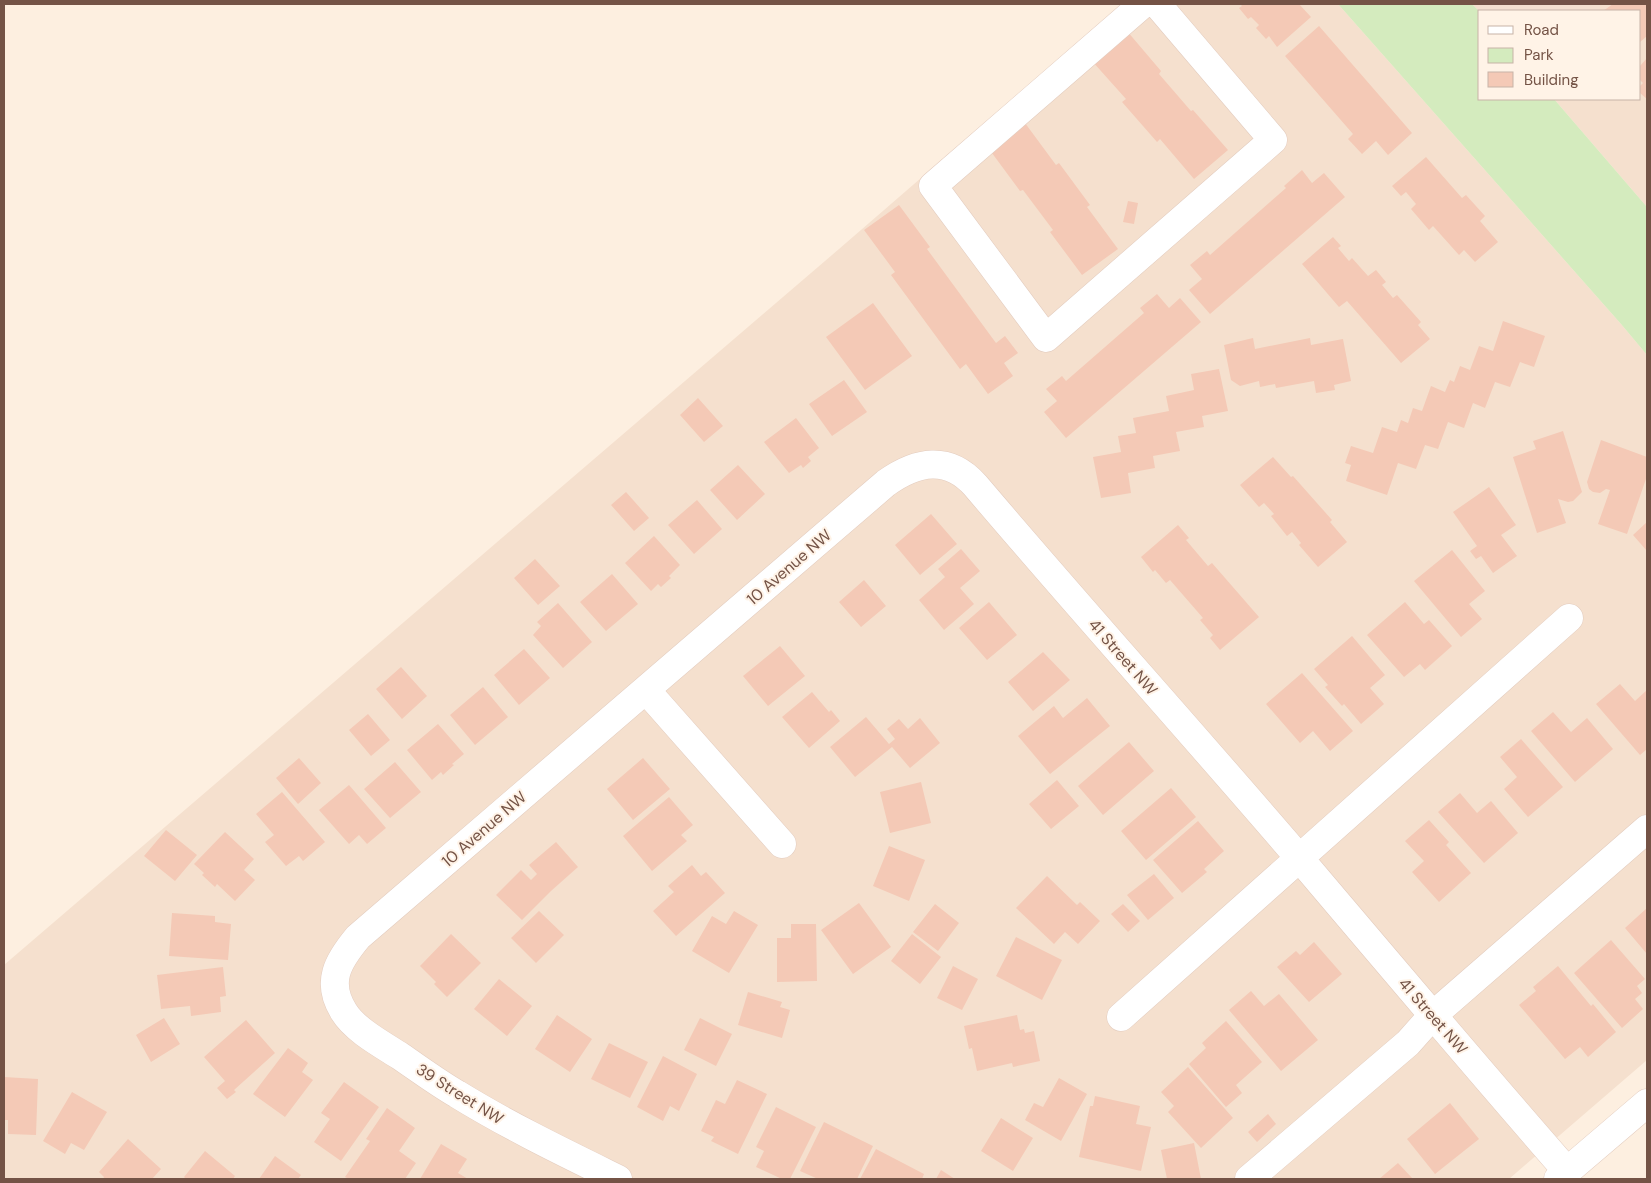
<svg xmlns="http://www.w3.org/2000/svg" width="1651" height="1183" font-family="'DM Sans',sans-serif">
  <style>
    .residential { fill: #f5e0ce }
    .green { fill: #d4ebbe }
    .building { fill: #f4c9b6 }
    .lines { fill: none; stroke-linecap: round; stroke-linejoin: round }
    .minor-casing { stroke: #e3ccbf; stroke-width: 29 }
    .minor { stroke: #fff; stroke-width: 28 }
    .labels { text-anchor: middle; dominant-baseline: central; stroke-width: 4; stroke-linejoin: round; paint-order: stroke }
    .street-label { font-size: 16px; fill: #745346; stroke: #fff3e7 }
  </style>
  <rect width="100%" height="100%" fill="#fdefe0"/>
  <!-- residential -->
  <path class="residential" d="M1122,4H1338L1621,324L1647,355V1060L1509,1179H4V965L839,249Z
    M1472,4H1647V207L1554,99H1640V11L1480,12Z"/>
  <!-- green -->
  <path class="green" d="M1338,4H1472L1480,12V99H1554L1647,207V355L1621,324Z"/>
  <!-- building -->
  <path class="building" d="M1240,4H1299L1311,17L1277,47L1269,36L1266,39L1256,28L1259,25L1251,17L1248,19L1239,8L1242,6Z
    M1613,4H1647V36L1640,42V11H1603Z
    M1319,26L1412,133L1388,155L1376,141L1362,154L1348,139L1353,134L1285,56Z
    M1127,31L1161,71L1159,74L1191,111L1193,110L1228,150L1194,179L1160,139L1157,142L1122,102L1126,99L1092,61Z
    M1647,58V99L1640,93V86L1643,83L1640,80V66Z
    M1025,123L1056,165L1059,163L1090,205L1087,207L1118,249L1082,275L1050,232L1053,230L1023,190L1020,191L989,149Z
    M1426,157L1462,198L1466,195L1485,216L1480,221L1498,242L1475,262L1464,250L1459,255L1433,226L1429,230L1411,209L1416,204L1406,192L1401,196L1392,186Z
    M1302,170L1312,183L1324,173L1345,197L1210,314L1189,290L1202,279L1190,265L1207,251L1210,255L1286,188L1284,186Z
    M1128,201L1138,203L1134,224L1123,222Z
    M899,205L930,247L927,249L996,343L1005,336L1018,353L1004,363L1013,376L988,394L966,364L960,369L891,275L895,272L864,230Z
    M1333,237L1341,246L1338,248L1349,261L1352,258L1368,276L1376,270L1386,282L1382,285L1393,298L1397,295L1421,322L1418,325L1430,339L1401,363L1347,301L1339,307L1302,264Z
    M1157,294L1169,308L1180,298L1201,322L1066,438L1044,412L1057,401L1046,389L1062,376L1066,381L1144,313L1140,308Z
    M873,303L912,356L865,390L826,337Z
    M1503,321L1545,336L1534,367L1520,362L1510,387L1495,382L1485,408L1473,403L1464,428L1448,422L1438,449L1425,445L1416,469L1398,463L1387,495L1346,481L1351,465L1345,463L1351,446L1373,453L1382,427L1397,432L1401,420L1408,423L1413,408L1422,411L1431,386L1445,392L1450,380L1454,382L1460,366L1470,370L1479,346L1493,351Z
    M1253,338L1255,349L1310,338L1311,345L1343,339L1351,381L1334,385L1335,390L1316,393L1314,381L1276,388L1275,384L1260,387L1259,381L1240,386L1231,380L1224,345Z
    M1219,369L1228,411L1202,416L1204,427L1176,432L1180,451L1153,456L1155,468L1128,473L1131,493L1101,498L1093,457L1121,452L1118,436L1136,433L1133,418L1169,411L1166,396L1194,390L1191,374Z
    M844,380L867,412L832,436L809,404Z
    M698,398L723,426L704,442L680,415Z
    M796,418L819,448L808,457L811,461L803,468L801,465L789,473L764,442Z
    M1563,431L1582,492L1573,501L1568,502L1558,499L1566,523L1537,533L1513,457L1536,449L1533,441Z
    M1601,440L1647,457V476L1627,534L1598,524L1610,490L1606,489L1600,493L1593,492L1589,489L1587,482Z
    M1273,457L1291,477L1293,476L1332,520L1330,522L1347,542L1318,567L1299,545L1301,543L1292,532L1287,536L1271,516L1274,514L1264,503L1259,507L1240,485Z
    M738,465L765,494L737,520L710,490Z
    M1489,487L1516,525L1501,535L1517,556L1493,573L1481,556L1476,559L1470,551L1477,546L1453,512Z
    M626,492L649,518L634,531L611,505Z
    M697,500L722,529L694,554L668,525Z
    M931,514L957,544L920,575L895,545Z
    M1647,522V551L1633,535Z
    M1178,525L1189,538L1186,540L1208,566L1212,563L1259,617L1220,650L1210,638L1213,635L1200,620L1203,618L1170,580L1166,583L1155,570L1153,572L1141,557Z
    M654,536L680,565L669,576L671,578L661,587L658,584L651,591L625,563Z
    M961,549L980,571L960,588L974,604L944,630L919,600L945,577L938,569Z
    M1452,550L1485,591L1469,604L1482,619L1461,637L1414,581Z
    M535,559L560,586L538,605L514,578Z
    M612,574L638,604L606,631L580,602Z
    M864,580L886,606L861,627L839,602Z
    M989,602L1017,635L987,660L959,628Z
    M1405,602L1424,624L1429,620L1452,646L1425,670L1420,664L1404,677L1367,635Z
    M558,603L592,642L563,668L533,635L541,626L537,622Z
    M1352,636L1385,675L1370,688L1384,704L1361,724L1344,704L1342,706L1325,687L1328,685L1314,669Z
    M780,646L805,676L768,706L743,676Z
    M524,649L550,678L519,705L494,675Z
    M1043,652L1070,680L1033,711L1008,682Z
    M401,667L427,696L402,719L376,689Z
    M1302,673L1353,731L1330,751L1313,731L1300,743L1266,704Z
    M1620,684L1635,701L1647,690V749L1640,755L1596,704Z
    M483,687L508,717L475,745L450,715Z
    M812,692L829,712L831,710L840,721L809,748L782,717Z
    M1087,698L1110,726L1050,774L1018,736L1054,706L1063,718Z
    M1553,712L1571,732L1587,718L1613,749L1575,782L1531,731Z
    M368,714L390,740L371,756L349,730Z
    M866,717L889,744L895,739L887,729L899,719L908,729L920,718L940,743L910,768L892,747L855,777L830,747Z
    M438,724L464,754L452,764L454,765L443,775L441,772L432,780L407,750Z
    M1521,739L1563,787L1528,817L1504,789L1517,777L1500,757Z
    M1129,742L1154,771L1103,815L1078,786Z
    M299,758L321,783L298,804L276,778Z
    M643,758L670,789L633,820L607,789Z
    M395,762L421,792L390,818L364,789Z
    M1057,780L1079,806L1051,829L1029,804Z
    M921,782L931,823L890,833L880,792Z
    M349,785L386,828L367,844L359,835L349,844L319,810Z
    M1171,788L1196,817L1146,860L1121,831Z
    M282,792L325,842L303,861L299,856L286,866L265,842L274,835L256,814Z
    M1460,793L1477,813L1491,801L1518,833L1484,863L1438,812Z
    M669,797L693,825L681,835L687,841L652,871L623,836Z
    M1429,820L1449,842L1446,845L1471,873L1439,902L1412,872L1424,861L1405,841Z
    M1198,821L1224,851L1204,869L1207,872L1182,893L1153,860Z
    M166,830L197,855L175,881L144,856Z
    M225,832L254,859L244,870L255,880L235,901L217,884L215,887L202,875L204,873L194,864Z
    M556,842L578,867L551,891L522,920L496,895L521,870L531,880L537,874L529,865Z
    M889,846L925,860L909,901L873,886Z
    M692,865L701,876L706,872L725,893L676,936L653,911L674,892L668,886Z
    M1154,874L1174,898L1148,920L1127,895Z
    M1047,876L1077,905L1080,902L1100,921L1078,944L1065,932L1054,944L1016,908Z
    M859,903L891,947L853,974L821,930Z
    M935,904L959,923L938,951L913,932Z
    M1123,904L1140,921L1128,932L1111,914Z
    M1647,908V954L1625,928Z
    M539,911L564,935L536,963L511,938Z
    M734,911L758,925L729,973L692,951L712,916L726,924Z
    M172,913L215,916V922L231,924L228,960L169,956Z
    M791,924H816L817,981L777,982V938H791Z
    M451,934L481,963L447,997L434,984L436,982L420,966Z
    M912,934L941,957L920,984L891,961Z
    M1016,937L1062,960L1042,1000L996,976Z
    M1611,940L1645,979L1637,986L1642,993L1635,999L1643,1009L1622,1028L1574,973Z
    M1314,942L1342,974L1309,1002L1277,967L1296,951L1300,955Z
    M953,966L978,979L962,1010L937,998Z
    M1558,966L1591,1006L1593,1004L1616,1032L1588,1057L1580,1047L1565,1059L1519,1005L1536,991L1533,987Z
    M223,967L226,996L220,997L221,1012L191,1016L190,1006L161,1009L157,975Z
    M499,979L532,1006L507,1036L474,1009Z
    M1251,991L1264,1006L1279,994L1318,1040L1281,1071L1229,1010Z
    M748,992L782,1002L780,1007L790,1010L782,1038L738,1025Z
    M557,1015L592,1039L570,1072L535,1049Z
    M1017,1015L1020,1030L1024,1029L1025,1033L1034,1031L1040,1061L1013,1067L1012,1063L977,1071L972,1048L969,1049L964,1026Z
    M164,1018L180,1044L151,1062L136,1035Z
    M700,1018L732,1034L716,1066L684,1050Z
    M246,1020L275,1053L234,1090L236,1092L227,1099L217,1088L225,1081L204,1057Z
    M1226,1021L1262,1062L1236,1085L1242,1093L1226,1107L1189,1064L1206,1048L1202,1043Z
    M609,1043L648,1062L630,1098L591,1079Z
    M288,1048L308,1063L302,1072L313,1080L285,1117L253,1094Z
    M663,1056L697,1074L679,1111L670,1106L663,1121L637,1107Z
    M1188,1067L1233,1118L1201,1148L1168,1112L1174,1106L1161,1092Z
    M4,1077L38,1079L36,1135L8,1134V1120H4Z
    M1059,1078L1087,1094L1061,1141L1025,1120L1034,1103L1043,1107Z
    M737,1080L767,1094L738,1154L711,1141L714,1137L701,1131L716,1100L725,1104Z
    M344,1082L379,1107L341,1161L314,1142L330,1119L321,1113Z
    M72,1092L107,1112L84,1150L71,1143L65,1154L43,1141Z
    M1095,1096L1140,1106L1136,1124L1151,1127L1141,1171L1079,1157L1090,1106H1093Z
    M1450,1103L1479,1139L1435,1174L1407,1139Z
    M776,1107L816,1127L790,1179H782L756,1167L764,1151L756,1147Z
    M387,1108L415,1128L399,1151L416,1163L405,1179H349L345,1177L370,1141L366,1139Z
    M1268,1114L1276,1124L1257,1142L1248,1132Z
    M1001,1118L1033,1138L1013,1171L981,1151Z
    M824,1122L873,1146L857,1179H818L800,1171Z
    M128,1139L161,1169L152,1179H103L104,1177L99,1172Z
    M1194,1143L1201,1179H1167L1161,1150Z
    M441,1144L467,1159L458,1173L468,1179H420Z
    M876,1149L924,1174L922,1179H860Z
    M205,1151L235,1176L233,1179H186L184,1177Z
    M275,1156L301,1175L298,1179H259Z
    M1398,1163L1413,1179H1379Z
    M941,1170L955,1179H936Z"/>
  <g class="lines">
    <defs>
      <path id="minor" d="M1143,4L933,186L1046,338L1273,140L1157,4
        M646,690L782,844
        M1121,1017L1569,618
        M618,1179C563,1152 509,1126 457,1094C438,1083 419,1069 400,1056C383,1045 355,1030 344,1012C325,982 338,961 358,937L886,483C917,461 948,455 975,485C1082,611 1193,734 1301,860C1389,964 1477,1068 1567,1171
        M1249,1179L1408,1043L1432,1016L1647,829
        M1558,1179L1647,1103"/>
    </defs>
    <!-- minor casing -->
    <use href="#minor" class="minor-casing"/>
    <!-- minor -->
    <use href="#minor" class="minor"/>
  </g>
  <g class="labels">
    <!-- street labels -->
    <g class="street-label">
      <text transform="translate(789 567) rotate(-41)">10 Avenue NW</text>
      <text transform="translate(1123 657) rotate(49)">41 Street NW</text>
      <text transform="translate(484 829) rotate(-41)">10 Avenue NW</text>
      <text transform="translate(1433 1016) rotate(49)">41 Street NW</text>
      <text transform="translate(460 1094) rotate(32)">39 Street NW</text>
    </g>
  </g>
  <!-- border -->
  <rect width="1651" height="1183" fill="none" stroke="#745346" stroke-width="10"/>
  <!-- legend -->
  <rect x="1478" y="10" width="162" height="90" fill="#fff3e7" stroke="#c7b3a7"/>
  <rect x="1488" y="26" width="25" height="8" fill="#ffffff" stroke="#c7b3a7"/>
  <text x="1524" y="35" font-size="15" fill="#745346">Road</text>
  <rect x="1488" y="48" width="25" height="15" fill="#d4ebbe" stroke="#c7b3a7"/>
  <text x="1524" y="60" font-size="15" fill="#745346">Park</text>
  <rect x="1488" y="72" width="25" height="15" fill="#f4c9b6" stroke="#c7b3a7"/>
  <text x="1524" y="85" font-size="15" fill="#745346">Building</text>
</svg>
